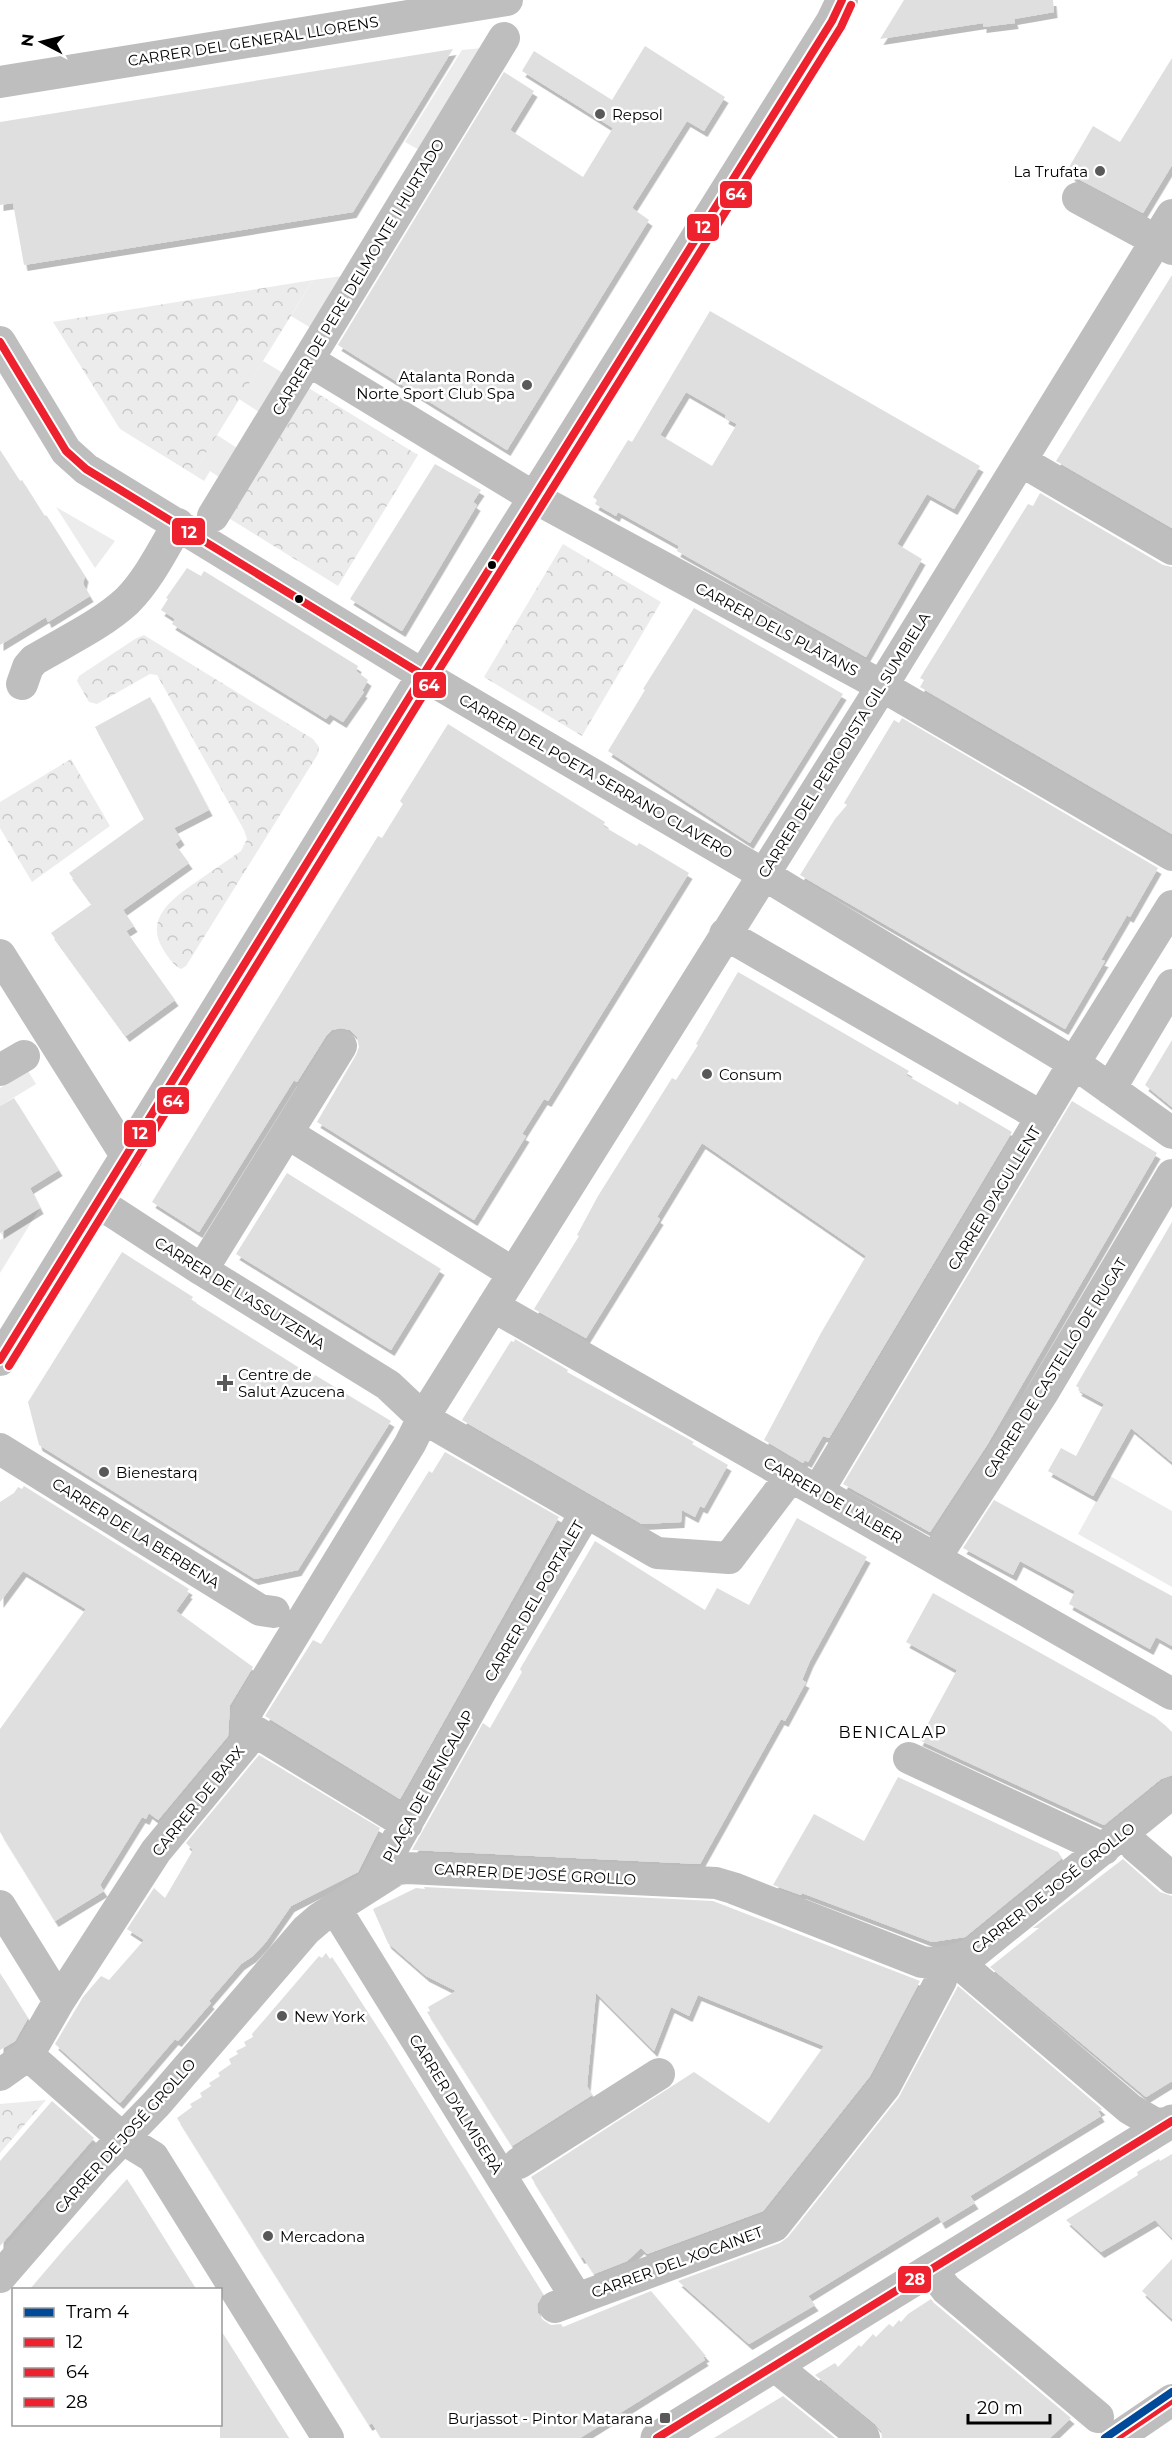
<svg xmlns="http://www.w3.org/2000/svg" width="1172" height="2438" font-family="Montserrat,sans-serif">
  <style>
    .grass { fill: #ececec }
    .forest { fill: url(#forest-crowns) }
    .building { fill: #dfdfdf; fill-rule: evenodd; filter: url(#shadow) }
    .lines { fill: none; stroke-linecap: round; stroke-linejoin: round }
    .minor { stroke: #bebebe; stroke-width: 32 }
    .major { stroke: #bebebe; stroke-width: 33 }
    .bus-1-casing { stroke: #fff; stroke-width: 12 }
    .bus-2-casing { stroke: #fff; stroke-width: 12 }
    .bus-3-casing { stroke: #fff; stroke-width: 12 }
    .bus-1 { stroke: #ed222e; stroke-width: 8 }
    .bus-2 { stroke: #ed222e; stroke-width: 8 }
    .bus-3 { stroke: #ed222e; stroke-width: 8 }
    .tram-1-casing { stroke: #fff; stroke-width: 12 }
    .tram-1 { stroke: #004a99; stroke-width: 8 }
    .poi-dot { fill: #595959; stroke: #fff; stroke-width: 2 }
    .bus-dot { fill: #000; stroke: #fff; stroke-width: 2 }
    .labels { text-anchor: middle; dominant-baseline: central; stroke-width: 5; stroke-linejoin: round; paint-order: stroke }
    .street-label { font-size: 15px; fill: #000; stroke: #fff }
    .poi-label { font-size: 15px; fill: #000; stroke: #fff; text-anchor: start }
    .neighbourhood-label { font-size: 16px; letter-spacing: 1.5px; fill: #000; stroke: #fff }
    .line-badge { stroke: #fff; stroke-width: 2 }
    .badge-label { font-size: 16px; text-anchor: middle; font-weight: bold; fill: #fff }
  </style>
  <defs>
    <pattern id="forest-crowns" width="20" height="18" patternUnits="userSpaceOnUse" patternTransform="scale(1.5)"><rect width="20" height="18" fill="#ececec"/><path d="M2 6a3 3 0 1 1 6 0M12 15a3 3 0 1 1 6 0" fill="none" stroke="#c9c9c9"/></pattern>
    <filter id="shadow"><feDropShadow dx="3.5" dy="6" stdDeviation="0" flood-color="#0004"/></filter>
  </defs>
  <rect width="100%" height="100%" fill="#fff"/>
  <!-- grass -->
  <path class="grass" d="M482,48L421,151L405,142L462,50Z
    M343,276L311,328L291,316L313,280Z
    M263,361L283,373L259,412L239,399Z
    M217,435L237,448L219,477L210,471L204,481L193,474Z
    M56,507L115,541L95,568Z
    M28,1071L36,1084L0,1106V1088Z
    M40,1208L0,1273V1240L4,1238L0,1232Z
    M1110,1476L1172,1511V1587L1078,1534Z"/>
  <!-- forest -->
  <path class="forest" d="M313,280L193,474L120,429L53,322Z
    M307,387L418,455L338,586L227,517Z
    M563,544L661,602L582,736L484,677Z
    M144,635L313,739L319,747L318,754L186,966L181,969C174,966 167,956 163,949C143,917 176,896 199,880C213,870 227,861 241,851L247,839L244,830L157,675L150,674L97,704L89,702L77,681L79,676L135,639Z
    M71,759L110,826L32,882L0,828V802Z
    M46,2100L0,2153V2104Z"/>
  <!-- building -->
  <path class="building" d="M904,0H1053L1054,12L1014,19L1015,23L983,27V23L880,39Z
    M645,46L725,97L704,131L687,121L632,208L649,220L507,450L338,345L504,72L534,91L510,130L583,177L613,128L522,71L534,51L612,100Z
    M453,49L353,212L24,265L13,203L0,205V122Z
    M1172,58V165L1143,213L1071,175L1073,171L1068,169L1093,126L1120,142Z
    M1172,275V528L1056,461Z
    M710,311L980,466L954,509L927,494L897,544L922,559L866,657L677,551L679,546L618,512L616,516L595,504L597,500L593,497L628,440L632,442ZM686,392L726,415L725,418L737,424L712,466L660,435Z
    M0,450L20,481L22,480L44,515L47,516L85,576L83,584L90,596L48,622L46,617L0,645Z
    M435,464L481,490L473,502L477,505L402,631L350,599Z
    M1040,493L1163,565L1172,567V834L920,687L924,680L920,678L972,594L1028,504L1033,506Z
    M187,568L201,576L204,571L358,666L356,671L368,680L362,691L364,692L343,722L330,714L326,719L172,624L175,619L161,610L168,599L166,598Z
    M694,608L843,694L750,843L608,751L645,690L643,689Z
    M150,697L209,810L174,828L181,839L175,844L189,863L123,910L134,926L126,931L175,1000L126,1036L51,933L92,904L69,873L144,819L95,727Z
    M902,718L1158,868L1130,917L1127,915L1126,917L1101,960L1105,961L1065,1029L800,875L835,819L847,805L844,803L894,720L899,723Z
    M448,724L605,822L603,826L637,846L639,843L689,873L548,1101L544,1099L522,1134L526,1136L474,1220L317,1122L356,1055L359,1047L357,1037L350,1030L341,1028L332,1030L326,1036L297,1082L294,1080L199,1232L152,1202L378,836L382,838L403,804L400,801Z
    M738,972L909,1071L906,1075L958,1105L959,1101L1012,1132L829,1438L823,1436L808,1462L805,1460L803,1463L764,1440L821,1333L866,1256L702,1143L657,1217L660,1219L586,1338L534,1309L579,1236L577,1235L598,1196L672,1078L676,1080L698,1045L696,1044Z
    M1172,1040V1107L1145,1085Z
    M14,1098L59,1170L30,1188L40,1208L0,1233V1106Z
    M1072,1101L1157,1153L987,1445L930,1532L843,1484Z
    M287,1173L441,1269L391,1350L236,1254Z
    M1172,1222V1462L1131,1428L1093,1496L1048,1471L1061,1448L1076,1456L1104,1404L1078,1390L1079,1388L1076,1386Z
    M122,1252L193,1297L191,1300L314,1377L315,1375L391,1421L298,1570L255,1579L39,1445L28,1402Z
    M515,1339L568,1370L567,1372L694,1442L692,1444L728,1465L704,1508L700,1506L695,1517L682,1510L681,1522L642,1524L462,1420L511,1341L514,1342Z
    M445,1452L559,1517L400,1799L265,1716L313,1640L321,1644L429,1471L432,1473Z
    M24,1486L189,1589L187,1592L189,1593L176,1611L253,1667L230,1705L228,1736L158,1820L149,1813L146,1819L142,1817L100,1885L104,1891L55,1921L0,1832V1729L86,1609L23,1571L0,1602V1502L14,1493L18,1487L22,1489Z
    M994,1500L1172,1596V1646L1156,1637L1150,1649L1069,1604L1075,1591L1020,1561L1013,1575L963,1548Z
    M797,1518L867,1557L810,1661L802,1680L806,1682L785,1721L781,1719L700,1864L412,1850L483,1723L490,1728L522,1672L520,1669L595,1541L705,1610L717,1588L749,1605Z
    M933,1593L1155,1717L1166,1726L1172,1732V1775L1161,1779L1104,1825L919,1740L957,1670L906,1642Z
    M259,1755L380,1828L358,1872L291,1906L266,1942L253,1956L241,1964L209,2001L211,2003L192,2025L178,2041L175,2039L120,2103L55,2044L83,1997L101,1976L109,1980L144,1940L127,1929L154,1888L165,1898L193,1850L186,1843Z
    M898,1777L1051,1849L1058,1852L1062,1858L965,1937L932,1942L802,1893L801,1895L773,1885L814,1814L864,1841Z
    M1123,1859L1160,1892L1172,1896V2081L1146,2097L990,1967L1039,1928H1033Z
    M424,1887L713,1901L920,1981L870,2076L763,2211L647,2254L641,2248L627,2261L594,2274L583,2257L581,2258L531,2177L694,2072L769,2123L824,2046L698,1995L689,2016L671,2007L654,2051L596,1993L587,2086L592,2095L512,2146L427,2012L430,2011L428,2007L456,1991L426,1976L388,1943L373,1909L416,1888L425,1889Z
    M326,1953L330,1959L332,1957L387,2042L543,2294L537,2305L538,2313L543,2320L551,2325L561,2324L563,2327L651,2291L706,2356L703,2357L705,2360L580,2438H381L372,2423L369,2425L177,2118L192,2107L190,2104L202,2097L200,2093L211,2086L209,2083L220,2076L218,2073L231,2064L229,2059L238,2054L236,2051L246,2046L244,2042L253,2037L252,2034L319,1956L322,1958Z
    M0,1973L28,2018L15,2041L0,2050Z
    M958,1986L1102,2109L1098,2111L1101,2116L970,2196L975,2203L942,2223L938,2216L808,2296L815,2305L749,2344L678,2281L780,2243L788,2237L899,2097Z
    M52,2101L94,2138L0,2246V2161Z
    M1172,2154V2238L1155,2220L1101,2252L1066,2220L1138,2175L1137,2172L1159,2159L1160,2161Z
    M127,2179L196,2289H30L65,2248Z
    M1172,2259V2319L1142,2291Z
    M931,2299L934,2303L1071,2418L1050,2438H882L881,2431L875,2424L815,2375L835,2363L838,2367L859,2345L861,2347L873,2334L876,2337L889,2324L893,2327L899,2320L901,2322L908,2314Z
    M220,2329L261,2394L289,2438H220Z
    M783,2396L835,2438H714L755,2413Z"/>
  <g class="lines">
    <!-- minor -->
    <path class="minor" d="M0,82L507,0
      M1078,198L1172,249
      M0,342L66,451L86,469L423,675L763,874L1074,1063L1172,1133
      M308,360L535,498L882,686L1172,855
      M1021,461L1172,549
      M213,516L504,38
      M22,684L28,667L34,660C64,642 101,625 127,601C148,580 163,550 178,524
      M725,934L1042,1117
      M0,955L127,1157
      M0,1070L24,1056
      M1110,1089L1172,985
      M287,1133L341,1046
      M99,1203L202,1270L388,1385L423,1418L657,1553L729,1558L791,1476
      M202,1270L287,1133L513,1273
      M493,1306L1172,1694
      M0,1360L423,675L832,21L842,0
      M0,1449L260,1610L274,1612
      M818,1491L1074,1063L1172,906
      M935,1558L1042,1394L1172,1175
      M246,1726L407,1824
      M909,1758L1104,1849
      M1136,1847L1172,1878
      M373,1883L482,1689L586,1512
      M0,1906L59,2001
      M335,1908L577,2299
      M956,1961L1130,2109L1154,2123L1167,2124
      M28,2055L122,2138L153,2157L328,2438
      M0,2075L28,2055L59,2001L156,1851L244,1745C250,1732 242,1720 249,1708L410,1444L423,1418L882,686L1172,215
      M519,2163L659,2074
      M931,2269L946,2289L1098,2417
      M0,2277L97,2165L157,2103L306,1930L320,1918L397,1869L407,1868L716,1883L733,1888L922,1962C943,1965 956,1961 975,1952L1172,1793
      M555,2307L774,2226L885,2086L941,1980L940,1964
      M775,2366L864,2438
      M1116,2438L1172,2400"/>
    <!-- major -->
    <path class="major" d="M657,2438L1172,2121"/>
    <defs>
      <path id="bus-1" d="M0,342L66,451L86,469L423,675
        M0,1360L423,675L832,21L842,0"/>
      <path id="bus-2" d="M9,1366L432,681L841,27L851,5"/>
      <path id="bus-3" d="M657,2438L1172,2121
        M1116,2438L1172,2400"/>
    </defs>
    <!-- bus-1 casing -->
    <use href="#bus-1" class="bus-1-casing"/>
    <!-- bus-2 casing -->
    <use href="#bus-2" class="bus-2-casing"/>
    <!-- bus-3 casing -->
    <use href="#bus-3" class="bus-3-casing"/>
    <!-- bus-1 -->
    <use href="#bus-1" class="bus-1"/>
    <!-- bus-2 -->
    <use href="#bus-2" class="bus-2"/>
    <!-- bus-3 -->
    <use href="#bus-3" class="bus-3"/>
    <defs>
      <path id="tram-1" d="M1105,2438L1172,2392"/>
    </defs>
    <!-- tram-1 casing -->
    <use href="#tram-1" class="tram-1-casing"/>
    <!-- tram-1 -->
    <use href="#tram-1" class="tram-1"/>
  </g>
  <!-- markers -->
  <g class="poi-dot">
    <circle cx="600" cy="114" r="6"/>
    <circle cx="1100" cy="171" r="6"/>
    <circle cx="527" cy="385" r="6"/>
    <circle cx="707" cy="1074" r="6"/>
    <path d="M222 1374h6v6h6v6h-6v6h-6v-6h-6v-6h6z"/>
    <circle cx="104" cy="1472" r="6"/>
    <circle cx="282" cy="2016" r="6"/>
    <circle cx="268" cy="2236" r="6"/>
    <rect x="659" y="2412" width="12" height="12" rx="3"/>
  </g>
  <g class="bus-dot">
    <circle cx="492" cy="565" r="5"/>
    <circle cx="299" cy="599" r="5"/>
  </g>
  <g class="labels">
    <!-- street labels -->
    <g class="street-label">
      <text transform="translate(253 41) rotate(-9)">CARRER DEL GENERAL LLORENS</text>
      <text transform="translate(358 277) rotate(-59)">CARRER DE PERE DELMONTE I HURTADO</text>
      <text transform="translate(777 629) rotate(28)">CARRER DELS PLÀTANS</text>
      <text transform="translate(844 745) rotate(-58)">CARRER DEL PERIODISTA GIL SUMBIELA</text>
      <text transform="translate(596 776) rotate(30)">CARRER DEL POETA SERRANO CLAVERO</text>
      <text transform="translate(994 1198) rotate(-59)">CARRER D'AGULLENT</text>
      <text transform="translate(240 1293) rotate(32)">CARRER DE L'ASSUTZENA</text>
      <text transform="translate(1055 1368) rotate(-58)">CARRER DE CASTELLÓ DE RUGAT</text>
      <text transform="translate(833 1500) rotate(30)">CARRER DE L'ÀLBER</text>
      <text transform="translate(136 1533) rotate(32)">CARRER DE LA BERBENA</text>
      <text transform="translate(534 1601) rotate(-60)">CARRER DEL PORTALET</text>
      <text transform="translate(428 1786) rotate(-61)">PLAÇA DE BENICALAP</text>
      <text transform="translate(198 1801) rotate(-51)">CARRER DE BARX</text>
      <text transform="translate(535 1874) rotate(3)">CARRER DE JOSÉ GROLLO</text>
      <text transform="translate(1053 1888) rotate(-38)">CARRER DE JOSÉ GROLLO</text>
      <text transform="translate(456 2104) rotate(58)">CARRER D'ALMISERÀ</text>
      <text transform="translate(125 2136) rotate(-48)">CARRER DE JOSÉ GROLLO</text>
      <text transform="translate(677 2262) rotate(-20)">CARRER DEL XOCAINET</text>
    </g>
    <!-- poi labels -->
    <g class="poi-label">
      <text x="612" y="114">Repsol</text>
      <text x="1088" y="171" text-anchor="end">La Trufata</text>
      <text x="515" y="376" text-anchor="end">Atalanta Ronda<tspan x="515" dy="17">Norte Sport Club Spa</tspan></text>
      <text x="719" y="1074">Consum</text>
      <text x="238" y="1374">Centre de<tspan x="238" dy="17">Salut Azucena</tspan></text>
      <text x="116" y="1472">Bienestarq</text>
      <text x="294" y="2016">New York</text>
      <text x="280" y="2236">Mercadona</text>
      <text x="653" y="2418" text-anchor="end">Burjassot - Pintor Matarana</text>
    </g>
    <!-- neighbourhood labels -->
    <g class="neighbourhood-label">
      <text x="893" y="1732">BENICALAP</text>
    </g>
  </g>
  <g class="line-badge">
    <rect x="719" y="180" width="34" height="29" rx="6" fill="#ed222e"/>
    <rect x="686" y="213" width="34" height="29" rx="6" fill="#ed222e"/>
    <rect x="171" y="517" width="35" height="29" rx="6" fill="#ed222e"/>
    <rect x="412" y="671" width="35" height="28" rx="6" fill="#ed222e"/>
    <rect x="156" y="1086" width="34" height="29" rx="6" fill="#ed222e"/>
    <rect x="123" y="1119" width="34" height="29" rx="6" fill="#ed222e"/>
    <rect x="897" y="2265" width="35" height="29" rx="6" fill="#ed222e"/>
  </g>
  <g class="badge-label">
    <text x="736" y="200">64</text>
    <text x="703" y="233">12</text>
    <text x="189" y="538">12</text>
    <text x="429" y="691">64</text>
    <text x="173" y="1107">64</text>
    <text x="140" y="1139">12</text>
    <text x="915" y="2285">28</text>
  </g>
  <!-- legend -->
  <rect x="12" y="2288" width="210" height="138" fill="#ffffff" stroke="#999999" stroke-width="1.5"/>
  <rect x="24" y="2308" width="30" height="9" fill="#004a99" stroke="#999999" stroke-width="1.5"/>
  <text x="66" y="2318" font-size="18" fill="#000000">Tram 4</text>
  <rect x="24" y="2338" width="30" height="9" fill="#ed222e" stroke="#999999" stroke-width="1.5"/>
  <text x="66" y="2348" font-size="18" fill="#000000">12</text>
  <rect x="24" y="2368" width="30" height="9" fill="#ed222e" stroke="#999999" stroke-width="1.5"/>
  <text x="66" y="2378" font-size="18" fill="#000000">64</text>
  <rect x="24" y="2398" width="30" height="9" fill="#ed222e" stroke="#999999" stroke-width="1.5"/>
  <text x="66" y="2408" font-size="18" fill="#000000">28</text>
  <!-- north arrow -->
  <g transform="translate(42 42) rotate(277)" stroke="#ffffff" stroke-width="4.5" paint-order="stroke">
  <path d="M0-4.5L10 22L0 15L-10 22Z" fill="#000000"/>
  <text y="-9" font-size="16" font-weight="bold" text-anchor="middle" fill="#000000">N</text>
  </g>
  <!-- scale -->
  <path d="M968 2414v9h82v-9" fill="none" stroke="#000000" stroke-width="3"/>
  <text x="977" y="2414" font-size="18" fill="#000000" stroke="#ffffff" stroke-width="4.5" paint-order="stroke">20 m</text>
</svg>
